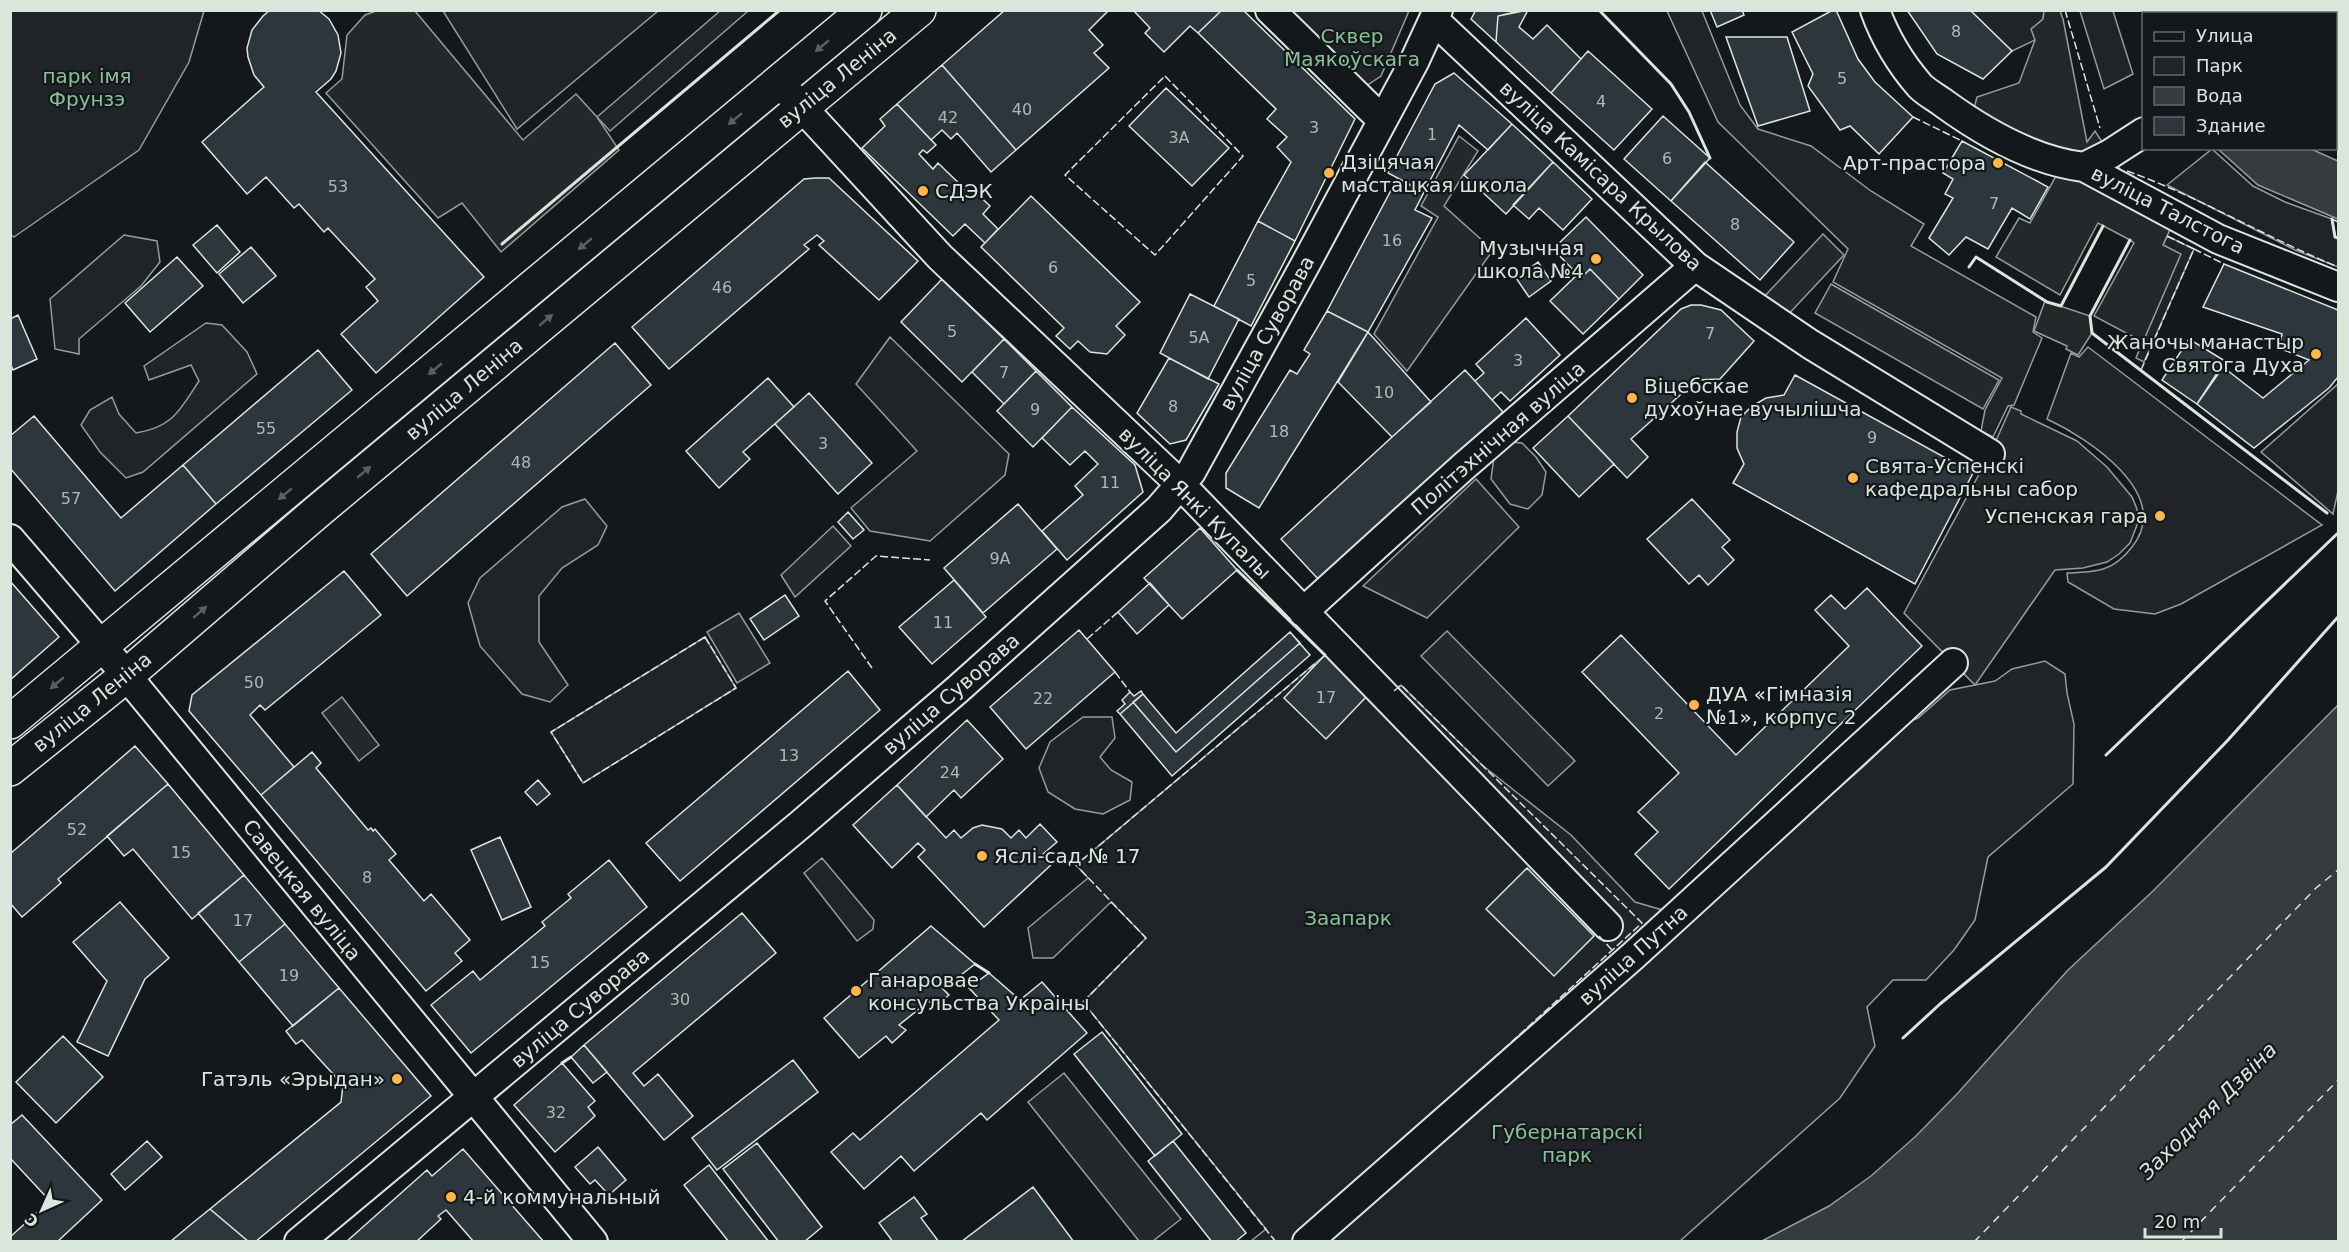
<svg xmlns="http://www.w3.org/2000/svg" width="2349" height="1252" font-family="'DejaVu Sans',sans-serif">
  <style>
    .green { fill: #202428; stroke: #939e99; stroke-width: 1.5 }
    .parking { fill: #24282b; stroke: #939e99; stroke-width: 1.5 }
    .water { fill: #363b3e; stroke: #939e99; stroke-width: 1.5 }
    .lines { fill: none; stroke-linecap: round; stroke-linejoin: round }
    .ferry { stroke: #d8e6dc; stroke-width: 1.5; stroke-dasharray: 8 6; stroke-linecap: butt }
    .building { fill: #2c363c; stroke: #d8e6dc; stroke-width: 1.5 }
    .minor-casing { stroke: #d8e6dc; stroke-width: 32 }
    .major-casing { stroke: #d8e6dc; stroke-width: 36 }
    .minor { stroke: #14181c; stroke-width: 28 }
    .major { stroke: #14181c; stroke-width: 33 }
    .fence { stroke: #d8e6dc; stroke-width: 1.5; stroke-dasharray: 8 3; stroke-linecap: butt }
    .wall { stroke: #d8e6dc; stroke-width: 3 }
    .oneway { fill: #59605f }
    .poi-dot { fill: #ffb74d; stroke: #14181c; stroke-width: 2 }
    .labels { text-anchor: middle; dominant-baseline: central; stroke-width: 4.5; stroke-linejoin: round; paint-order: stroke }
    .number-label { font-size: 16px; fill: #adbab4 }
    .park-label { font-size: 20px; fill: #8ac095; stroke: #14181c }
    .street-label { font-size: 20px; fill: #d8e6dc; stroke: #14181c }
    .poi-label { font-size: 20px; fill: #d8e6dc; stroke: #14181c; text-anchor: start }
    .water-label { font-size: 21px; font-style: italic; fill: #d8e6dc; stroke: #14181c }
  </style>
  <rect width="100%" height="100%" fill="#14181c"/>
  <!-- green -->
  <path class="green" d="M10,11H204L189,62L139,150L14,237L10,235Z
    M443,11H658L517,129Z
    M720,11H748L610,131L597,117Z
    M1263,11H1409L1381,76L1348,98Z
    M1667,11H1702L1740,105L1758,129L1811,146L1871,191L1924,224L1911,246L2036,317L2033,332L2042,338L2014,405L2008,406L1993,437L1981,431L1985,410L2002,378L1833,282L1848,249L1718,122Z
    M1970,11H2044L2043,19L2035,40L2012,51Z
    M2080,11H2113L2133,74L2104,89Z
    M2212,149L2253,186L2285,202L2332,219L2335,236L2338,238V267L2295,250L2167,185Z
    M124,235L157,241L160,262L141,286L79,339V354L55,349L50,299Z
    M2167,236L2194,249L2144,362L2136,358L2180,254L2163,245Z
    M206,323L222,325L247,352L257,374L143,472L126,478L100,452L81,425L90,410L112,397L119,414L136,433C173,427 180,410 199,381L191,365L149,380L144,366Z
    M890,337L1009,454L1005,475L930,541L870,531L851,508L917,451L856,384Z
    M2088,347L2322,525L2181,604L2155,614L2114,609L2068,582L2067,573C2096,572 2113,572 2132,547C2174,494 2088,438 2047,419L2071,353L2079,357Z
    M2338,384V491L2333,514L2261,452Z
    M1511,442L1522,443L1536,457L1546,472L1542,495L1528,509L1510,504L1491,479L1494,457Z
    M585,499L607,526L598,545L562,568L539,596V642L568,685L550,702L522,694L480,646L468,603L480,578L562,507Z
    M705,637L736,688L583,783L551,732Z
    M1325,655L1379,707L1401,685L1482,765L1571,835L1635,902L1690,918L1863,767L1911,721L1918,718L1950,690L1995,681L2012,669L2045,661L2065,674L2067,693L2074,724L2073,784L1988,857L1975,920L1954,950L1926,980H1893L1867,1007L1875,1046L1840,1098L1680,1241H1251L1266,1229L1083,1002L1146,938L1111,902L1053,958H1033L1028,928L1088,878L1076,865Z
    M1083,717H1112L1115,738L1100,757L1111,770L1132,782L1130,800L1103,814L1075,809L1048,792L1039,768L1050,742Z
    M822,858L874,920L873,929L857,941L804,873Z"/>
  <!-- parking -->
  <path class="parking" d="M376,11H415L523,140L576,94L597,117L619,150L501,252L462,203L438,218L326,93L342,79L347,35L365,15Z
    M2044,11H2060L2063,19L2087,142L2095,131L2123,174L2180,208L2163,245L2181,254L2143,342L2094,316L2134,243L2130,240L2098,223L2060,295L1996,257L2019,218L2030,223L2062,165L1970,123L1977,97L2019,83L2035,40L2031,29L2043,19Z
    M1459,136L1478,151L1444,206L1493,250L1407,371L1374,334L1438,217L1421,206Z
    M1823,234L1844,255L1783,320L1760,301Z
    M1831,284L1999,380L1983,409L1815,313Z
    M2045,301L2090,316L2092,333L2078,355L2066,349L2067,346L2034,331Z
    M2011,407L2021,411V414L2077,441L2107,467L2132,497L2137,509V525L2130,543L2119,554L2107,562L2083,568L2055,570L1975,685L1904,613L1990,454Z
    M1476,479L1519,527L1427,618L1363,586Z
    M833,526L851,546L795,597L781,575Z
    M739,613L770,663L737,683L707,632Z
    M1447,631L1575,761L1548,786L1421,656Z
    M342,697L379,745L359,761L322,713Z
    M1064,1073L1181,1219L1153,1241H1139L1028,1102Z"/>
  <!-- water -->
  <path class="water" d="M2218,149H2311L2338,161V219L2258,185Z
    M2338,705V1241H1762L1829,1206L1871,1176L1916,1136L1957,1094L2068,970L2153,891Z"/>
  <g class="lines">
    <!-- ferry -->
    <path class="ferry" d="M1974,1242L2316,888L2338,870
      M2181,1242L2338,1080"/>
  </g>
  <!-- building -->
  <path class="building" d="M270,10H318L329,19L338,35L341,53L336,71L331,79L316,92L484,277L376,373L341,334L378,301L366,287L375,279L328,228L324,232L299,204L294,208L266,177L247,194L202,142L264,87L254,75L248,57L247,48L252,30L263,16Z
    M1005,10H1109L1089,30L1103,45L1094,53L1109,68L1016,150L942,65Z
    M1133,10H1222L1198,33L1190,26L1164,52L1145,33L1150,28Z
    M1222,10H1243L1355,119L1295,241L1258,221L1291,162L1277,147L1287,137L1267,119L1276,109L1198,33Z
    M1476,10H1523L1498,16L1496,42L1471,19Z
    M1528,10L1519,27L1533,39L1547,25L1581,59L1551,93L1496,42L1498,16Z
    M1710,10H1742L1744,15L1717,27Z
    M1833,10H1836L1858,59L1875,82L1913,117L1879,154L1850,126L1840,130L1808,86L1813,74L1792,32Z
    M1907,10H1970L2012,51L1983,79L1937,54Z
    M1726,37H1787L1810,111L1758,126Z
    M1588,51L1652,109L1614,150L1551,93Z
    M942,65L1016,150L991,172L957,133L951,139L942,130L931,140L897,104Z
    M1454,73L1512,124L1488,150L1459,125L1424,192L1388,173L1435,84Z
    M1166,88L1229,148L1192,186L1129,126Z
    M897,104L936,145L927,153L923,150L919,154L933,169L938,163L965,189L969,186L990,206L983,214L998,229L985,243L965,224L953,236L862,148L885,126L880,119Z
    M1663,116L1710,158L1671,201L1624,159Z
    M1512,124L1553,162L1506,214L1464,175Z
    M1962,141L2048,187L2030,219L2012,208L1988,249L1966,237L1949,255L1929,238L1953,198L1945,194L1953,179L1943,173Z
    M1553,162L1592,199L1563,230L1539,208L1529,219L1513,205Z
    M1705,162L1794,242L1760,280L1671,201Z
    M815,178H829L918,261L879,300L819,245L824,241L817,235L804,245L809,249L669,369L632,327L804,179Z
    M1397,179L1424,192L1415,210L1432,218L1368,332L1327,311Z
    M1031,196L1140,302L1116,326L1125,335L1107,354L1090,352L1078,341L1070,349L1056,336L1064,328L981,247Z
    M1586,217L1643,275L1619,299L1590,269L1581,278L1553,249Z
    M1258,221L1295,241L1251,326L1214,306Z
    M217,225L240,252L217,273L193,245Z
    M251,247L276,276L243,303L219,274Z
    M177,257L203,286L150,332L125,303Z
    M1538,262L1551,281L1529,297L1516,278Z
    M2224,264L2338,310V377L2329,388L2254,448L2197,404L2223,367L2263,398L2309,360L2279,348L2282,334L2203,307Z
    M1590,269L1619,299L1583,334L1550,301L1578,274L1581,278Z
    M942,279L1004,339L962,382L901,322Z
    M1190,294L1239,319L1208,379L1160,353Z
    M1691,305H1701L1721,310L1754,341L1720,379L1697,380L1631,439L1648,457L1627,478L1568,416L1681,309Z
    M1327,311L1368,332L1259,508L1226,488V473L1290,370L1297,374L1310,354L1304,350Z
    M18,315L37,359L13,370L10,363V319Z
    M1526,318L1560,355L1510,401L1501,392L1492,400L1475,381L1484,373L1476,364Z
    M1368,332L1431,402L1392,437L1338,382Z
    M1004,339L1036,371L1004,404L972,372Z
    M2189,339L2225,361L2197,404L2162,380Z
    M615,343L651,385L407,596L371,554Z
    M318,350L352,390L216,504L183,465Z
    M1169,358L1219,384L1186,440L1170,444L1137,413Z
    M1465,370L1503,412L1319,580L1281,539Z
    M1036,371L1072,407L1033,447L997,411Z
    M1795,375L1973,473L1915,584L1733,483L1744,464L1737,448V432L1741,417L1752,406L1766,398L1784,395Z
    M768,378L794,407L743,452L750,459L719,488L686,451Z
    M809,393L872,463L838,494L775,424Z
    M1072,407L1135,465L1143,492L1067,560L1042,531L1083,495L1075,486L1098,464L1085,451L1070,465L1042,438Z
    M34,416L121,518L183,465L216,504L115,591L10,468V436Z
    M1568,416L1614,464L1579,497L1533,448Z
    M1692,499L1730,540L1722,547L1734,560L1708,585L1699,575L1689,584L1647,539Z
    M1018,504L1057,549L983,613L944,568Z
    M848,512L864,530L853,539L838,522Z
    M1200,528L1237,570L1182,619L1144,578Z
    M344,571L381,615L265,710L260,705L250,715L294,767L261,795L189,711L192,695Z
    M954,580L986,617L932,664L899,627Z
    M10,581L59,637L10,680Z
    M1150,583L1169,605L1137,634L1118,612Z
    M1867,588L1922,646L1669,889L1635,854L1658,832L1638,812L1679,773L1582,672L1621,635L1736,755L1849,646L1815,610L1831,595L1845,609Z
    M785,595L799,616L764,640L750,619Z
    M1079,630L1115,672L1026,749L990,707Z
    M1290,632L1310,655L1172,776L1120,714L1143,694L1176,733Z
    M1290,632L1300,643L1176,752L1133,702L1143,694L1176,733Z
    M1325,655L1367,696L1326,739L1284,698Z
    M848,671L880,710L680,881L646,843Z
    M1141,691L1143,694L1120,714L1117,711L1125,704L1122,700L1130,692L1134,696Z
    M967,720L1003,759L961,798L954,790L926,817L897,785Z
    M135,746L168,784L58,879L61,883L22,917L10,903V854Z
    M312,752L321,763L316,768L368,830L371,828L373,831L375,829L396,854L389,860L424,901L431,894L470,940L455,953L462,961L426,991L261,795Z
    M538,780L550,794L537,805L525,792Z
    M168,784L244,875L192,919L133,849L124,856L107,836Z
    M897,785L946,838L954,830L961,838L973,828L982,825L1002,829L1011,838L1019,830L1026,838L1040,824L1057,842L1043,854L1052,864L984,927L918,857L925,850L918,843L892,868L853,825Z
    M500,837L531,907L502,920L471,850Z
    M609,860L647,907L471,1053L431,1005L473,971L480,980L545,926L542,922L571,898L568,894Z
    M1527,868L1594,936L1554,976L1486,909Z
    M244,875L285,924L239,962L198,913Z
    M120,902L169,958L145,979L108,1056L77,1042L107,981L73,942Z
    M742,913L776,953L633,1073L644,1086L658,1074L693,1116L664,1140L584,1045Z
    M285,924L339,988L293,1026L239,962Z
    M931,926L975,964L943,989L949,995L934,1007L929,1001L899,1025L906,1030L892,1043L886,1036L859,1058L824,1018Z
    M989,973L1020,1000L1042,982L1087,1033L987,1120L981,1113L914,1171L901,1156L864,1189L831,1152L853,1133L860,1140L999,1020L969,988Z
    M339,988L431,1096L255,1242H249L210,1209L341,1102L343,1085L302,1040L296,1044L286,1031Z
    M1102,1032L1182,1134L1155,1156L1074,1054Z
    M63,1036L103,1077L56,1123L16,1082Z
    M584,1045L607,1072L593,1083L571,1057Z
    M793,1060L818,1092L717,1170L692,1138Z
    M562,1063L595,1101L588,1107L595,1116L555,1152L514,1105Z
    M22,1115L102,1200L57,1242H10V1237L50,1201L10,1158V1125Z
    M147,1141L162,1157L125,1190L111,1174Z
    M1173,1141L1246,1233L1235,1242H1212L1148,1161Z
    M757,1143L822,1227L804,1242H779L723,1169Z
    M598,1147L626,1180L609,1195L595,1180L590,1184L575,1167Z
    M463,1149L544,1242H474L446,1210L438,1216L441,1219L416,1242H346L427,1170L432,1176Z
    M709,1165L769,1242H729L684,1185Z
    M1033,1187L1074,1242H961Z
    M914,1197L927,1214L921,1218L939,1242H893L879,1223Z
    M210,1209L249,1242H170L189,1226Z"/>
  <g class="lines">
    <defs>
      <path id="minor" d="M1270,10L1382,120
        M1875,10C1885,38 1900,63 1920,86C1926,92 1935,97 1942,102C1983,132 2033,161 2084,167L2218,239L2338,287
        M2324,14L2328,10
        M1434,20L1695,266L1810,344L1990,454
        M787,91L940,257L1180,484L1608,926
        M2084,167L2110,154L2144,132
        M10,539L102,646L593,1242
        M1303,612L1463,467L1695,266
        M299,1242L801,824L958,689L1159,509L1191,472L1305,265L1414,62L1438,10
        M1307,1242L1633,956L1953,663"/>
      <path id="major" d="M10,722L865,10
        M10,769L126,676L318,511L919,10"/>
    </defs>
    <!-- minor casing -->
    <use href="#minor" class="minor-casing"/>
    <!-- major casing -->
    <use href="#major" class="major-casing"/>
    <!-- minor -->
    <use href="#minor" class="minor"/>
    <!-- major -->
    <use href="#major" class="major"/>
    <!-- fence -->
    <path class="fence" d="M2065,10L2100,128
      M1165,76L1243,156L1155,255L1065,175Z
      M2336,89L2338,91
      M1913,117L1962,141
      M2127,171C2200,197 2267,238 2338,267
      M2332,219L2338,222
      M2167,236L2194,249
      M2141,370L2194,249L2224,264
      M705,637L736,688L583,783L551,732Z
      M1087,639L1118,612
      M872,668L825,601L876,556L930,560
      M1115,672L1130,692
      M1394,691L1401,685L1642,923L1483,1068
      M1599,936L1613,951
      M1276,1242L1083,1002L1146,938L1076,865L1317,662"/>
    <!-- wall -->
    <path class="wall" d="M1599,10L1671,84L1689,112L1710,158
      M2332,219L2335,237L2338,238
      M2130,240L2090,316L2092,333L2327,513
      M502,244L780,10
      M1969,267L1976,257L2047,302L2061,306L2103,226
      M1237,570L1325,655
      M2106,755L2338,533
      M975,964L989,973
      M1903,1038L1940,1004L2106,867L2228,740L2338,617
      M562,1063L571,1057"/>
  </g>
  <!-- one-way arrows -->
  <defs><path id="oneway-solid" d="M-6-.8H1V-3.2L6.5 0L1 3.2V.8H-6Z" transform="scale(1.5)"/></defs>
  <g class="oneway">
    <use href="#oneway-solid" transform="translate(822 46) rotate(140)"/>
    <use href="#oneway-solid" transform="translate(735 119) rotate(140)"/>
    <use href="#oneway-solid" transform="translate(585 244) rotate(140)"/>
    <use href="#oneway-solid" transform="translate(546 320) rotate(-40)"/>
    <use href="#oneway-solid" transform="translate(435 369) rotate(140)"/>
    <use href="#oneway-solid" transform="translate(364 472) rotate(-40)"/>
    <use href="#oneway-solid" transform="translate(285 494) rotate(140)"/>
    <use href="#oneway-solid" transform="translate(200 612) rotate(-41)"/>
    <use href="#oneway-solid" transform="translate(57 683) rotate(140)"/>
  </g>
  <!-- markers -->
  <g class="poi-dot">
    <circle cx="1998" cy="163" r="6"/>
    <circle cx="1329" cy="173" r="6"/>
    <circle cx="923" cy="191" r="6"/>
    <circle cx="1596" cy="259" r="6"/>
    <circle cx="2316" cy="354" r="6"/>
    <circle cx="1632" cy="398" r="6"/>
    <circle cx="1853" cy="478" r="6"/>
    <circle cx="2160" cy="516" r="6"/>
    <circle cx="1694" cy="705" r="6"/>
    <circle cx="982" cy="856" r="6"/>
    <circle cx="856" cy="991" r="6"/>
    <circle cx="397" cy="1079" r="6"/>
    <circle cx="451" cy="1197" r="6"/>
  </g>
  <g class="labels">
    <!-- number labels -->
    <g class="number-label">
      <text x="1956" y="31">8</text>
      <text x="1842" y="78">5</text>
      <text x="1601" y="101">4</text>
      <text x="1022" y="109">40</text>
      <text x="948" y="117">42</text>
      <text x="1314" y="127">3</text>
      <text x="1432" y="134">1</text>
      <text x="1179" y="137">3А</text>
      <text x="1667" y="158">6</text>
      <text x="338" y="186">53</text>
      <text x="1994" y="203">7</text>
      <text x="1735" y="224">8</text>
      <text x="1392" y="240">16</text>
      <text x="1053" y="267">6</text>
      <text x="1251" y="280">5</text>
      <text x="722" y="287">46</text>
      <text x="952" y="331">5</text>
      <text x="1710" y="333">7</text>
      <text x="1199" y="337">5А</text>
      <text x="1518" y="360">3</text>
      <text x="1004" y="372">7</text>
      <text x="1384" y="392">10</text>
      <text x="1173" y="406">8</text>
      <text x="1035" y="409">9</text>
      <text x="266" y="428">55</text>
      <text x="1279" y="431">18</text>
      <text x="1872" y="437">9</text>
      <text x="823" y="443">3</text>
      <text x="521" y="462">48</text>
      <text x="1110" y="482">11</text>
      <text x="71" y="498">57</text>
      <text x="1000" y="558">9А</text>
      <text x="943" y="622">11</text>
      <text x="254" y="682">50</text>
      <text x="1326" y="697">17</text>
      <text x="1043" y="698">22</text>
      <text x="1659" y="713">2</text>
      <text x="789" y="755">13</text>
      <text x="950" y="772">24</text>
      <text x="77" y="829">52</text>
      <text x="181" y="852">15</text>
      <text x="367" y="877">8</text>
      <text x="243" y="920">17</text>
      <text x="540" y="962">15</text>
      <text x="289" y="975">19</text>
      <text x="680" y="999">30</text>
      <text x="556" y="1112">32</text>
    </g>
    <!-- park labels -->
    <g class="park-label">
      <text x="1352" y="36">Сквер<tspan x="1352" dy="23">Маякоўскага</tspan></text>
      <text x="87" y="76">парк імя<tspan x="87" dy="23">Фрунзэ</tspan></text>
      <text x="1348" y="918">Заапарк</text>
      <text x="1567" y="1132">Губернатарскі<tspan x="1567" dy="23">парк</tspan></text>
    </g>
    <!-- street labels -->
    <g class="street-label">
      <text transform="translate(837 78) rotate(-39)">вуліца Леніна</text>
      <text transform="translate(1601 176) rotate(43)">вуліца Камісара Крылова</text>
      <text transform="translate(2168 210) rotate(27)">вуліца Талстога</text>
      <text transform="translate(1267 333) rotate(-61)">вуліца Суворава</text>
      <text transform="translate(464 389) rotate(-40)">вуліца Леніна</text>
      <text transform="translate(1498 438) rotate(-41)">Політэхнічная вуліца</text>
      <text transform="translate(1195 503) rotate(45)">вуліца Янкі Купалы</text>
      <text transform="translate(951 694) rotate(-41)">вуліца Суворава</text>
      <text transform="translate(92 702) rotate(-39)">вуліца Леніна</text>
      <text transform="translate(302 890) rotate(51)">Савецкая вуліца</text>
      <text transform="translate(1633 955) rotate(-42)">вуліца Путна</text>
      <text transform="translate(580 1008) rotate(-40)">вуліца Суворава</text>
    </g>
    <!-- poi labels -->
    <g class="poi-label">
      <text x="1341" y="162">Дзіцячая<tspan x="1341" dy="23">мастацкая школа</tspan></text>
      <text x="1986" y="163" text-anchor="end">Арт-прастора</text>
      <text x="935" y="191">СДЭК</text>
      <text x="1584" y="248" text-anchor="end">Музычная<tspan x="1584" dy="23">школа №4</tspan></text>
      <text x="2304" y="342" text-anchor="end">Жаночы манастыр<tspan x="2304" dy="23">Святога Духа</tspan></text>
      <text x="1644" y="386">Віцебскае<tspan x="1644" dy="23">духоўнае вучылішча</tspan></text>
      <text x="1865" y="466">Свята-Успенскі<tspan x="1865" dy="23">кафедральны сабор</tspan></text>
      <text x="2148" y="516" text-anchor="end">Успенская гара</text>
      <text x="1706" y="694">ДУА «Гімназія<tspan x="1706" dy="23">№1», корпус 2</tspan></text>
      <text x="994" y="856">Яслі-сад № 17</text>
      <text x="868" y="980">Ганаровае<tspan x="868" dy="23">консульства Украіны</tspan></text>
      <text x="385" y="1079" text-anchor="end">Гатэль «Эрыдан»</text>
      <text x="463" y="1197">4-й коммунальный</text>
    </g>
    <!-- water labels -->
    <g class="water-label">
      <text transform="translate(2208 1111) rotate(-45)">Заходняя Дзвіна</text>
    </g>
  </g>
  <!-- border -->
  <rect width="2349" height="1252" fill="none" stroke="#d8e6dc" stroke-width="24"/>
  <!-- legend -->
  <rect x="2142" y="12" width="195" height="138" fill="#14181c" stroke="#626a69" stroke-width="1.5"/>
  <rect x="2154" y="32" width="30" height="9" fill="#14181c" stroke="#626a69" stroke-width="1.5"/>
  <text x="2196" y="42" font-size="18" fill="#d8e6dc">Улица</text>
  <rect x="2154" y="57" width="30" height="18" fill="#202428" stroke="#626a69" stroke-width="1.5"/>
  <text x="2196" y="72" font-size="18" fill="#d8e6dc">Парк</text>
  <rect x="2154" y="87" width="30" height="18" fill="#363b3e" stroke="#626a69" stroke-width="1.5"/>
  <text x="2196" y="102" font-size="18" fill="#d8e6dc">Вода</text>
  <rect x="2154" y="117" width="30" height="18" fill="#2c363c" stroke="#626a69" stroke-width="1.5"/>
  <text x="2196" y="132" font-size="18" fill="#d8e6dc">Здание</text>
  <!-- north arrow -->
  <g transform="translate(42 1210) rotate(225)" stroke="#14181c" stroke-width="4.5" paint-order="stroke">
  <path d="M0-4.5L10 22L0 15L-10 22Z" fill="#d8e6dc"/>
  <text y="-9" font-size="16" font-weight="bold" text-anchor="middle" fill="#d8e6dc">С</text>
  </g>
  <!-- scale -->
  <path d="M2145 1228v9h76v-9" fill="none" stroke="#d8e6dc" stroke-width="3"/>
  <text x="2154" y="1228" font-size="18" fill="#d8e6dc" stroke="#14181c" stroke-width="4.5" paint-order="stroke">20 m</text>
</svg>
